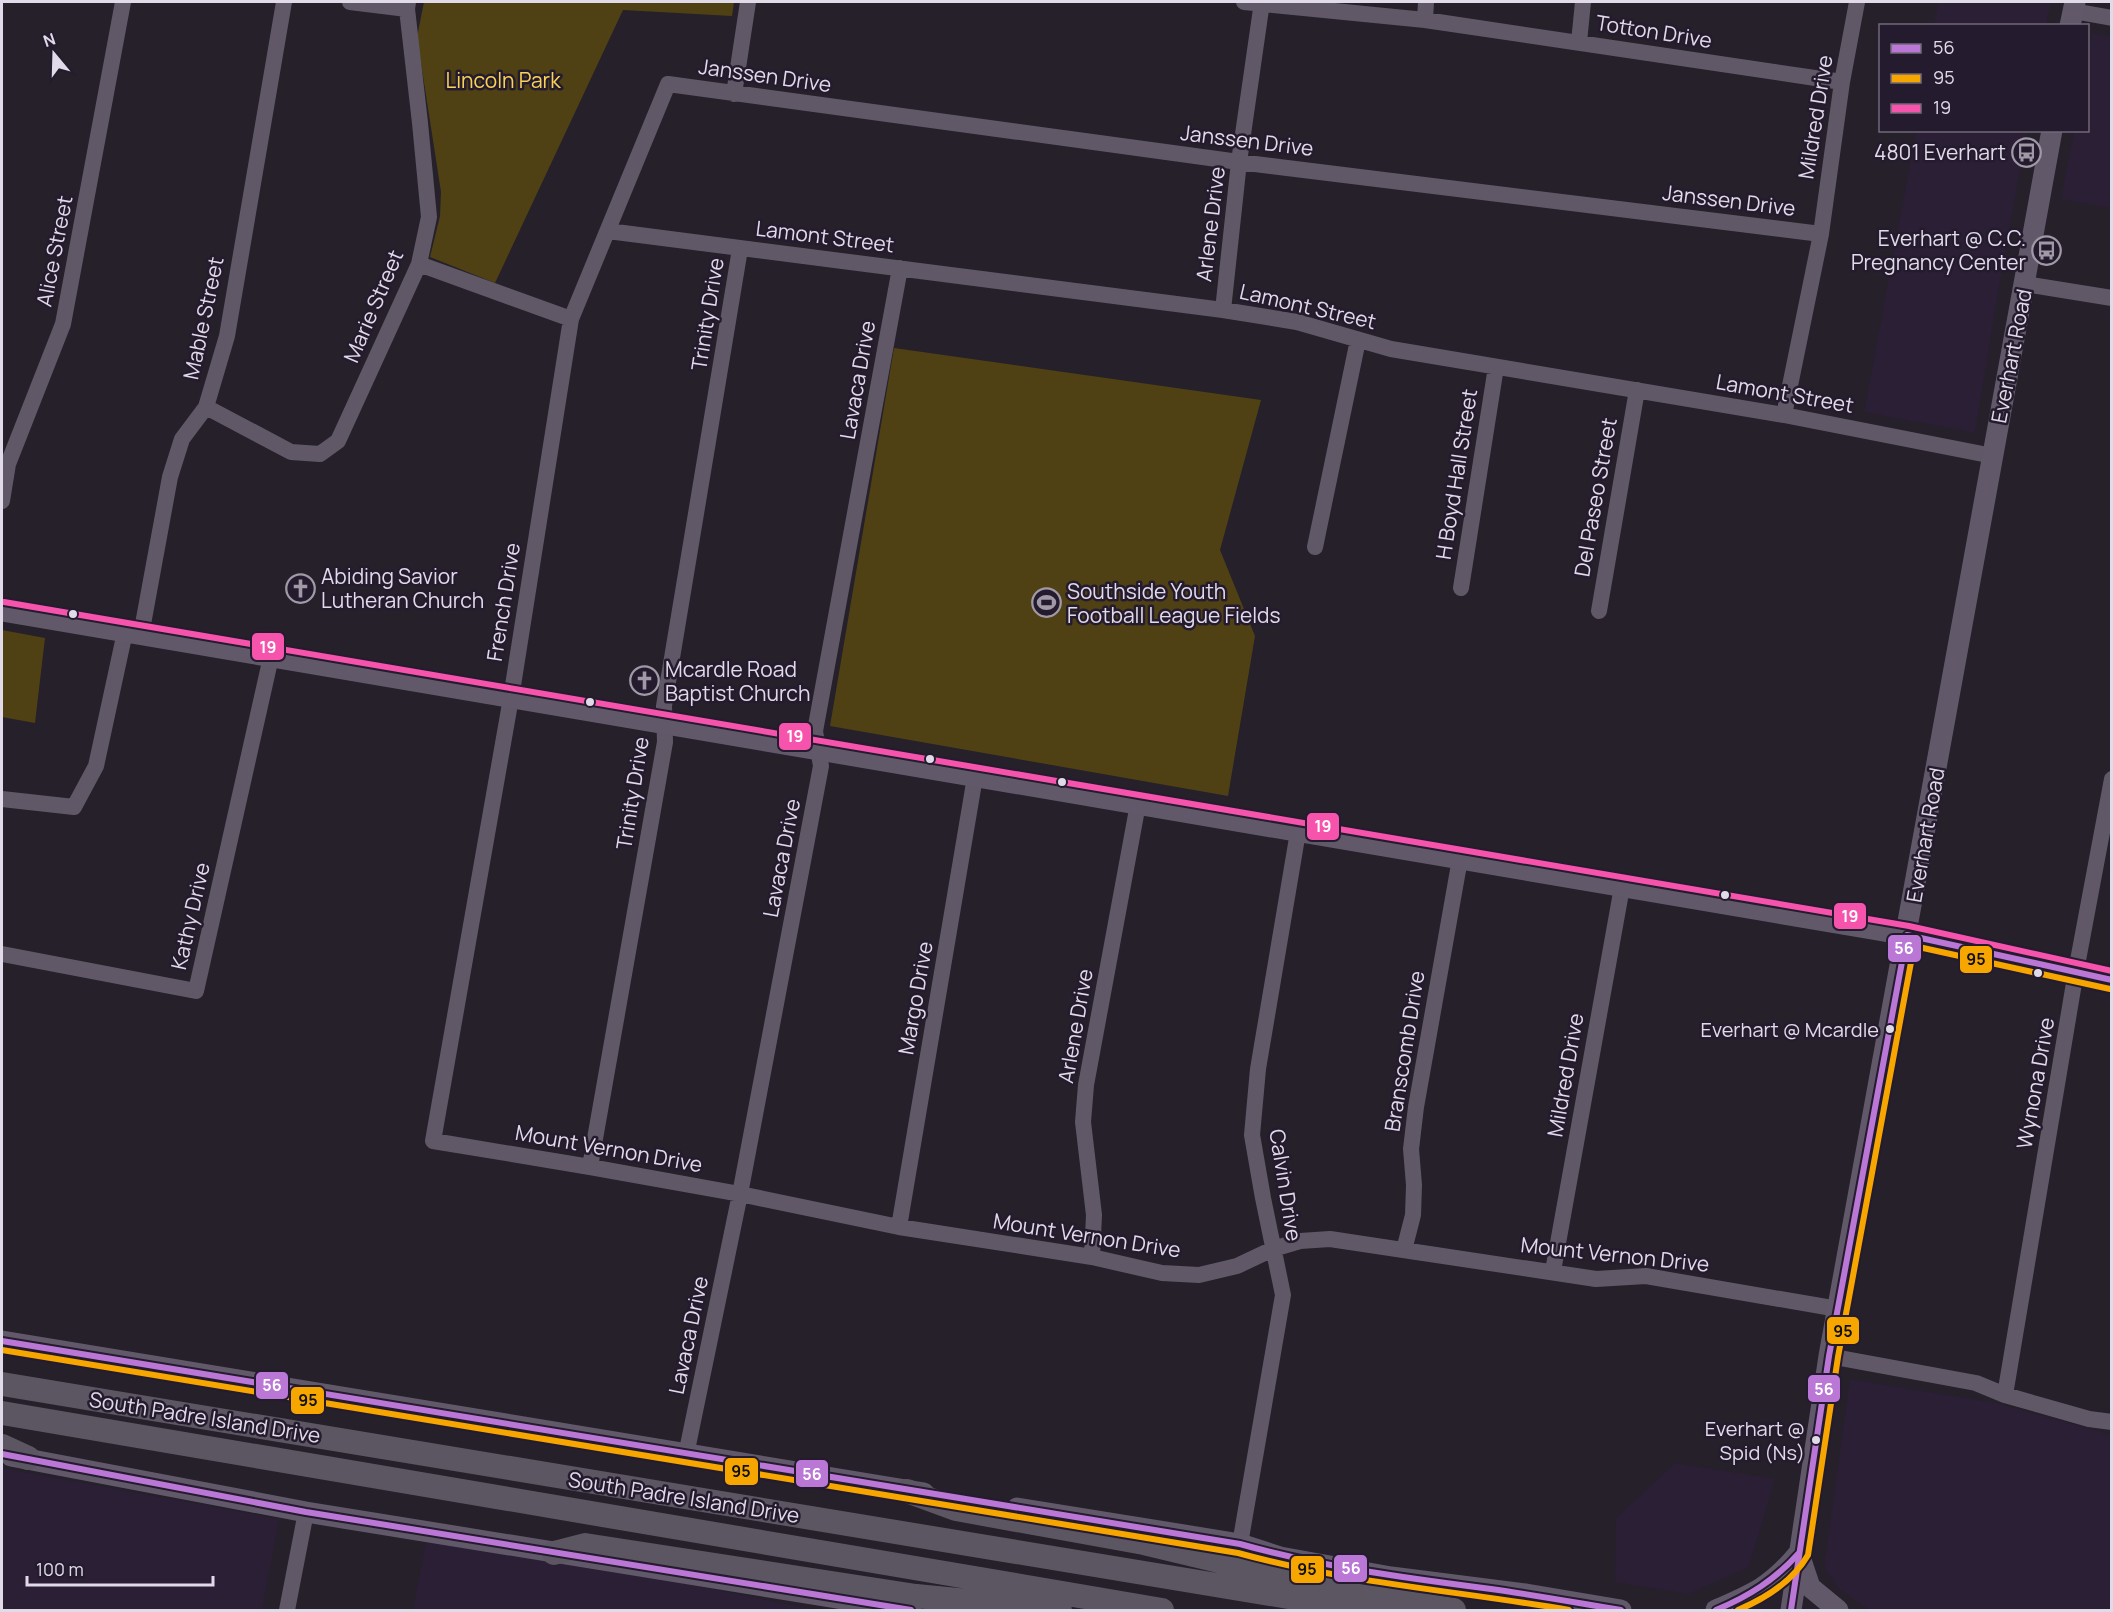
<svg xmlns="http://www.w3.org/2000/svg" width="2113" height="1612" font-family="Manrope,sans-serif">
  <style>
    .built { fill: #2b1f36 }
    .green { fill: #4f4114 }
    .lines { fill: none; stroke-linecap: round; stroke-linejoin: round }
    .minor { stroke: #605867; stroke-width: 16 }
    .major { stroke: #61596a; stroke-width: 21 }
    .highway { stroke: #5c5663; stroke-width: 24 }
    .bus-1-casing { stroke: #251b2f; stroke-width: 10 }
    .bus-2-casing { stroke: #251b2f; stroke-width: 10 }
    .bus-3-casing { stroke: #251b2f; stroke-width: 10 }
    .bus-1 { stroke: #ba77d6; stroke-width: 6 }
    .bus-2 { stroke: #f7a600; stroke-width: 6 }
    .bus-3 { stroke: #f653ac; stroke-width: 6 }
    .bus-dot { fill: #e1dbe9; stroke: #251b2f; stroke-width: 2 }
    .labels { text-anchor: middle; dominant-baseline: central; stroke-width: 5; stroke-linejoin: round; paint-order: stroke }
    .bus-label { font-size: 20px; fill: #e1dbe9; stroke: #251b2f; text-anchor: end }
    .street-label { font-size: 21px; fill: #e1dbe9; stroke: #251b2f }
    .park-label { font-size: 21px; fill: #f9d354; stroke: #251b2f }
    .poi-label { font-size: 21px; fill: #e1dbe9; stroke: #251b2f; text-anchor: start }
    .line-badge { stroke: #251b2f; stroke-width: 2 }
    .badge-label { font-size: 16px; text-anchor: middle; font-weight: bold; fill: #fff }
    .pale-badge-label { font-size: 16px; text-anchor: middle; font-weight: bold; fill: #111 }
  </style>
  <rect width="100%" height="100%" fill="#25202a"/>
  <!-- built -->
  <path class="built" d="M1938,2H2051L2046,25H1934Z
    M2092,33L2111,37V208L2061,199L2074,131L2088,130V56Z
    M1916,131H2027L1999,287L1975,433L1864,412Z
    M1850,1379L1997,1403L2111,1435V1610H1869L1838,1588L1824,1567Z
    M1675,1463L1775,1479L1749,1567L1689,1594L1615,1582L1616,1518Z
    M2,1468L279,1519L262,1610H2Z
    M426,1541L633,1573L816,1610H413Z"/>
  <!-- green -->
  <path class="green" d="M424,2H734L732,16L623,10L495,283L430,257L440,216L441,192L417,37Z
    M894,348L1261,400L1220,550L1255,636L1228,796L830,726Z
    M2,630L45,638L35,723L2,717Z"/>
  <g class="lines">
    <!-- minor -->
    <path class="minor" d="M350,2L407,9
      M1244,2L1425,20L1842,82
      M2073,11L2112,18
      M1425,20L1426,2
      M1579,42L1583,2
      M734,94L748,2
      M608,231L1223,310L1297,322L1391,349L1784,415L1993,456
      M1821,234L1239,162L668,84L571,319L511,698L433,1141L590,1167L740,1194L899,1227L1092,1257L1162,1273L1199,1275L1237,1266L1273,1249L1300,1241L1330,1239L1596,1279L1646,1276L1838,1309
      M419,264L571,319
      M2025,284L2112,298
      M1223,310L1239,162L1262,2
      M206,407L291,452L320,454L338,441L419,264L429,217L420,123L407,9L408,2
      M1784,415L1821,234L1842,82L1857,2
      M2,501L8,464L63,324L123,2
      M1315,547L1358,340
      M1461,588L1496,367
      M1599,611L1637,390
      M141,635L170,477L182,439L206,407L227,336L284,2
      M2,799L74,807L96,766L125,632
      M2,954L196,991L271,657
      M590,1167L665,742L664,706L740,249
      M899,1227L975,777
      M1404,1250L1413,1215L1414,1185L1411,1149L1416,1107L1460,859
      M1092,1257L1094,1215L1083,1122L1086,1085L1138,804
      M1553,1271L1622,887
      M1829,1356L1976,1383L2005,1395L2089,1419L2112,1422
      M2005,1395L2076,971L2112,779
      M686,1455L740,1194L821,766L815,731L900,268
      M1240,1544L1283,1295L1263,1198L1252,1135L1258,1069L1298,832
      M287,1610L306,1512"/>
    <!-- major -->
    <path class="major" d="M2070,26L2075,2
      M2,611L1907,935L2112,980
      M2,1341L924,1493
      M11,1456L306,1512L911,1610
      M1017,1508L1240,1544L1280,1557L1391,1577L1526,1594L1621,1610
      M1800,1557L1810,1587L1838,1610
      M1716,1610C1753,1594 1772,1586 1798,1554
      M1791,1610L1829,1356L2052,130"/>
    <!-- highway -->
    <path class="highway" d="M2,1384L1367,1610
      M2,1413L1162,1610
      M2,1446L28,1458
      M907,1491L956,1509L1144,1543L1352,1593L1454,1610
      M554,1553L585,1545L916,1596L1060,1610"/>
    <defs>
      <path id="bus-1" d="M2,1341L1240,1544C1322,1567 1406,1578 1491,1589C1534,1595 1578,1603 1621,1610
        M2,1454L306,1512L911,1610
        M1716,1610C1749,1596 1775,1580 1799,1553
        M1791,1610L1829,1356L1907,935L2112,980"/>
      <path id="bus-2" d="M2,1350L1238,1553C1347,1583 1459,1591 1569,1610
        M1738,1610C1764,1599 1793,1581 1808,1555L1838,1357L1914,946L2110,989"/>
      <path id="bus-3" d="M4,602L1909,926L2112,971"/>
    </defs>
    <!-- bus-1 casing -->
    <use href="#bus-1" class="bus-1-casing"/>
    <!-- bus-2 casing -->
    <use href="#bus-2" class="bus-2-casing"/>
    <!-- bus-3 casing -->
    <use href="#bus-3" class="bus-3-casing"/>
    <!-- bus-1 -->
    <use href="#bus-1" class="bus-1"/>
    <!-- bus-2 -->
    <use href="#bus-2" class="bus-2"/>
    <!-- bus-3 -->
    <use href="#bus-3" class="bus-3"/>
  </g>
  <!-- icons -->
  <defs>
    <symbol id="bus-ring" viewBox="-11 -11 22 22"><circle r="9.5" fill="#251b2f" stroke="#9f9aa6" stroke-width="1.5"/><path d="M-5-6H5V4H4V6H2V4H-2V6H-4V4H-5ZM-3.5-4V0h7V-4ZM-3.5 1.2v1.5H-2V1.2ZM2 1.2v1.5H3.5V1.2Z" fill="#9f9aa6"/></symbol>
    <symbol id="church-ring" viewBox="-11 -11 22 22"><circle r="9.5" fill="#251b2f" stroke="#9f9aa6" stroke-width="1.5"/><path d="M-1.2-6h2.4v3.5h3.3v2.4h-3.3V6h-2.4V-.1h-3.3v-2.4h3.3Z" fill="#9f9aa6"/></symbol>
    <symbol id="stadium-ring" viewBox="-11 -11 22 22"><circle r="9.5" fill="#251b2f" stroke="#9f9aa6" stroke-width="1.5"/><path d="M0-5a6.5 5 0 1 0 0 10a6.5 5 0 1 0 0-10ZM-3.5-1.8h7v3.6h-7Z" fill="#9f9aa6"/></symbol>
  </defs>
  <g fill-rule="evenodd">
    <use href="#bus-ring" x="2010" y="136" width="33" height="33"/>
    <use href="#bus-ring" x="2030" y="234" width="33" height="33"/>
    <use href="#church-ring" x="284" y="572" width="33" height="33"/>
    <use href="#stadium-ring" x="1030" y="586" width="33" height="33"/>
    <use href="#church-ring" x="628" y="664" width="33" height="33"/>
  </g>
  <!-- markers -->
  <g class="bus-dot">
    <circle cx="73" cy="614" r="5"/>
    <circle cx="590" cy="702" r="5"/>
    <circle cx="930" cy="759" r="5"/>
    <circle cx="1062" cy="782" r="5"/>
    <circle cx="1725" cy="895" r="5"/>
    <circle cx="2038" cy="973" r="5"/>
    <circle cx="1890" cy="1029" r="5"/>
    <circle cx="1816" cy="1440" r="5"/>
  </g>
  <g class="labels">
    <!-- bus labels -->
    <g class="bus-label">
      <text x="1879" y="1029">Everhart @ Mcardle</text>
      <text x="1805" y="1428">Everhart @<tspan x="1805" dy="24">Spid (Ns)</tspan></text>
    </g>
    <!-- street labels -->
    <g class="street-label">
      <text transform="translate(1654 31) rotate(9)">Totton Drive</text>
      <text transform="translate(765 75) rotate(8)">Janssen Drive</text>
      <text transform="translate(1815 117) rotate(-81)">Mildred Drive</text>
      <text transform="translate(1247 140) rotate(7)">Janssen Drive</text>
      <text transform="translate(1729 200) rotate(7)">Janssen Drive</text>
      <text transform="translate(1210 224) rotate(-83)">Arlene Drive</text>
      <text transform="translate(825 236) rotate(7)">Lamont Street</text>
      <text transform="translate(54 251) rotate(-79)">Alice Street</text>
      <text transform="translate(373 306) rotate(-67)">Marie Street</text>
      <text transform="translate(1308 306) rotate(13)">Lamont Street</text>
      <text transform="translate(707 314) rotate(-81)">Trinity Drive</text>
      <text transform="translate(203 318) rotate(-78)">Mable Street</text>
      <text transform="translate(2011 356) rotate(-79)">Everhart Road</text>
      <text transform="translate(857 380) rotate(-80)">Lavaca Drive</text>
      <text transform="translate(1785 393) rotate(10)">Lamont Street</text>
      <text transform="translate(1456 474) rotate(-81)">H Boyd Hall Street</text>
      <text transform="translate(1595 497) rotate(-80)">Del Paseo Street</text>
      <text transform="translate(503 602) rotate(-81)">French Drive</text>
      <text transform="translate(632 793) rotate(-81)">Trinity Drive</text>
      <text transform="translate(1925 835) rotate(-80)">Everhart Road</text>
      <text transform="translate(781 858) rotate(-79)">Lavaca Drive</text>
      <text transform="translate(190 916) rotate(-77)">Kathy Drive</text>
      <text transform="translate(915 998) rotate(-80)">Margo Drive</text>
      <text transform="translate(1075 1026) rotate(-80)">Arlene Drive</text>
      <text transform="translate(1404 1051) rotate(-81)">Branscomb Drive</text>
      <text transform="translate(1565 1075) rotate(-80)">Mildred Drive</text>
      <text transform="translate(2035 1083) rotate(-80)">Wynona Drive</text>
      <text transform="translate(609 1148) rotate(10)">Mount Vernon Drive</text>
      <text transform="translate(1286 1185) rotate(81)">Calvin Drive</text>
      <text transform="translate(1087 1235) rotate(9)">Mount Vernon Drive</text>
      <text transform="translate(1615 1254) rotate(6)">Mount Vernon Drive</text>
      <text transform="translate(688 1335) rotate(-78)">Lavaca Drive</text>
      <text transform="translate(205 1417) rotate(9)">South Padre Island Drive</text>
      <text transform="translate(684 1497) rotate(9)">South Padre Island Drive</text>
    </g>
    <!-- park labels -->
    <g class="park-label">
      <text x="503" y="80">Lincoln Park</text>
    </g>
    <!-- poi labels -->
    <g class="poi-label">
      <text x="2006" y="152" text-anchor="end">4801 Everhart</text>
      <text x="2026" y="238" text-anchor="end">Everhart @ C.C.<tspan x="2026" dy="24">Pregnancy Center</tspan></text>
      <text x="321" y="576">Abiding Savior<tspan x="321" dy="24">Lutheran Church</tspan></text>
      <text x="1067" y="591">Southside Youth<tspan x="1067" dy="24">Football League Fields</tspan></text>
      <text x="665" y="669">Mcardle Road<tspan x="665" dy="24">Baptist Church</tspan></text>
    </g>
  </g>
  <g class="line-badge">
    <rect x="251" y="632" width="34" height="29" rx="6" fill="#f653ac"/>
    <rect x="778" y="722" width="34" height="29" rx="6" fill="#f653ac"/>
    <rect x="1306" y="812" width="34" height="29" rx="6" fill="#f653ac"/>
    <rect x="1833" y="902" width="34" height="28" rx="6" fill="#f653ac"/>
    <rect x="1887" y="934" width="35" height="29" rx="6" fill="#ba77d6"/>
    <rect x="1959" y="945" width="34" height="29" rx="6" fill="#f7a600"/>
    <rect x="1826" y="1316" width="34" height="29" rx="6" fill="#f7a600"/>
    <rect x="255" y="1371" width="34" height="29" rx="6" fill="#ba77d6"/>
    <rect x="1807" y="1374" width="34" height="29" rx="6" fill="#ba77d6"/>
    <rect x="290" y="1386" width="35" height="29" rx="6" fill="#f7a600"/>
    <rect x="724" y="1457" width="35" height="29" rx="6" fill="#f7a600"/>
    <rect x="795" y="1459" width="34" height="29" rx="6" fill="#ba77d6"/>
    <rect x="1333" y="1554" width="35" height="29" rx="6" fill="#ba77d6"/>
    <rect x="1290" y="1555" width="35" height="29" rx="6" fill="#f7a600"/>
  </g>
  <g class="badge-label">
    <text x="268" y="653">19</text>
    <text x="795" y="742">19</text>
    <text x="1323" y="832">19</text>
    <text x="1850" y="922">19</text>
    <text x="1904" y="954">56</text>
    <text x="272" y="1391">56</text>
    <text x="1824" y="1395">56</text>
    <text x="812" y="1480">56</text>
    <text x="1351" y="1574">56</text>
  </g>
  <g class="pale-badge-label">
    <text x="1976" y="965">95</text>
    <text x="1843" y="1337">95</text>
    <text x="308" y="1406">95</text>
    <text x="741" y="1477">95</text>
    <text x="1307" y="1575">95</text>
  </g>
  <!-- border -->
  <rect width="2113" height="1612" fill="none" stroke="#e1dbe9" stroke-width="6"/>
  <!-- legend -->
  <rect x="1879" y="24" width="210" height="108" fill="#251b2f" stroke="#706879" stroke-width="1.5"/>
  <rect x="1891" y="44" width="30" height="9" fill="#ba77d6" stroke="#706879" stroke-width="1.5"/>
  <text x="1933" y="54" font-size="18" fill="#e1dbe9">56</text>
  <rect x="1891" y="74" width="30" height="9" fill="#f7a600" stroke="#706879" stroke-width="1.5"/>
  <text x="1933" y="84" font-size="18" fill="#e1dbe9">95</text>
  <rect x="1891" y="104" width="30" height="9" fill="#f653ac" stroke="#706879" stroke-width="1.5"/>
  <text x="1933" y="114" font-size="18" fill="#e1dbe9">19</text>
  <!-- north arrow -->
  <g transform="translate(54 54) rotate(341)" stroke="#251b2f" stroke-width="4.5" paint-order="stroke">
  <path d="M0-4.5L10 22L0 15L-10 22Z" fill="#e1dbe9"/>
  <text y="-9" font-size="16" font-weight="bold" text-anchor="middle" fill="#e1dbe9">N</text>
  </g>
  <!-- scale -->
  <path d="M27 1576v9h186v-9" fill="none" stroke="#e1dbe9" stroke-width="3"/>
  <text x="36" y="1576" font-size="18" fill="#e1dbe9" stroke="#251b2f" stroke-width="4.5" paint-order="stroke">100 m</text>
</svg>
